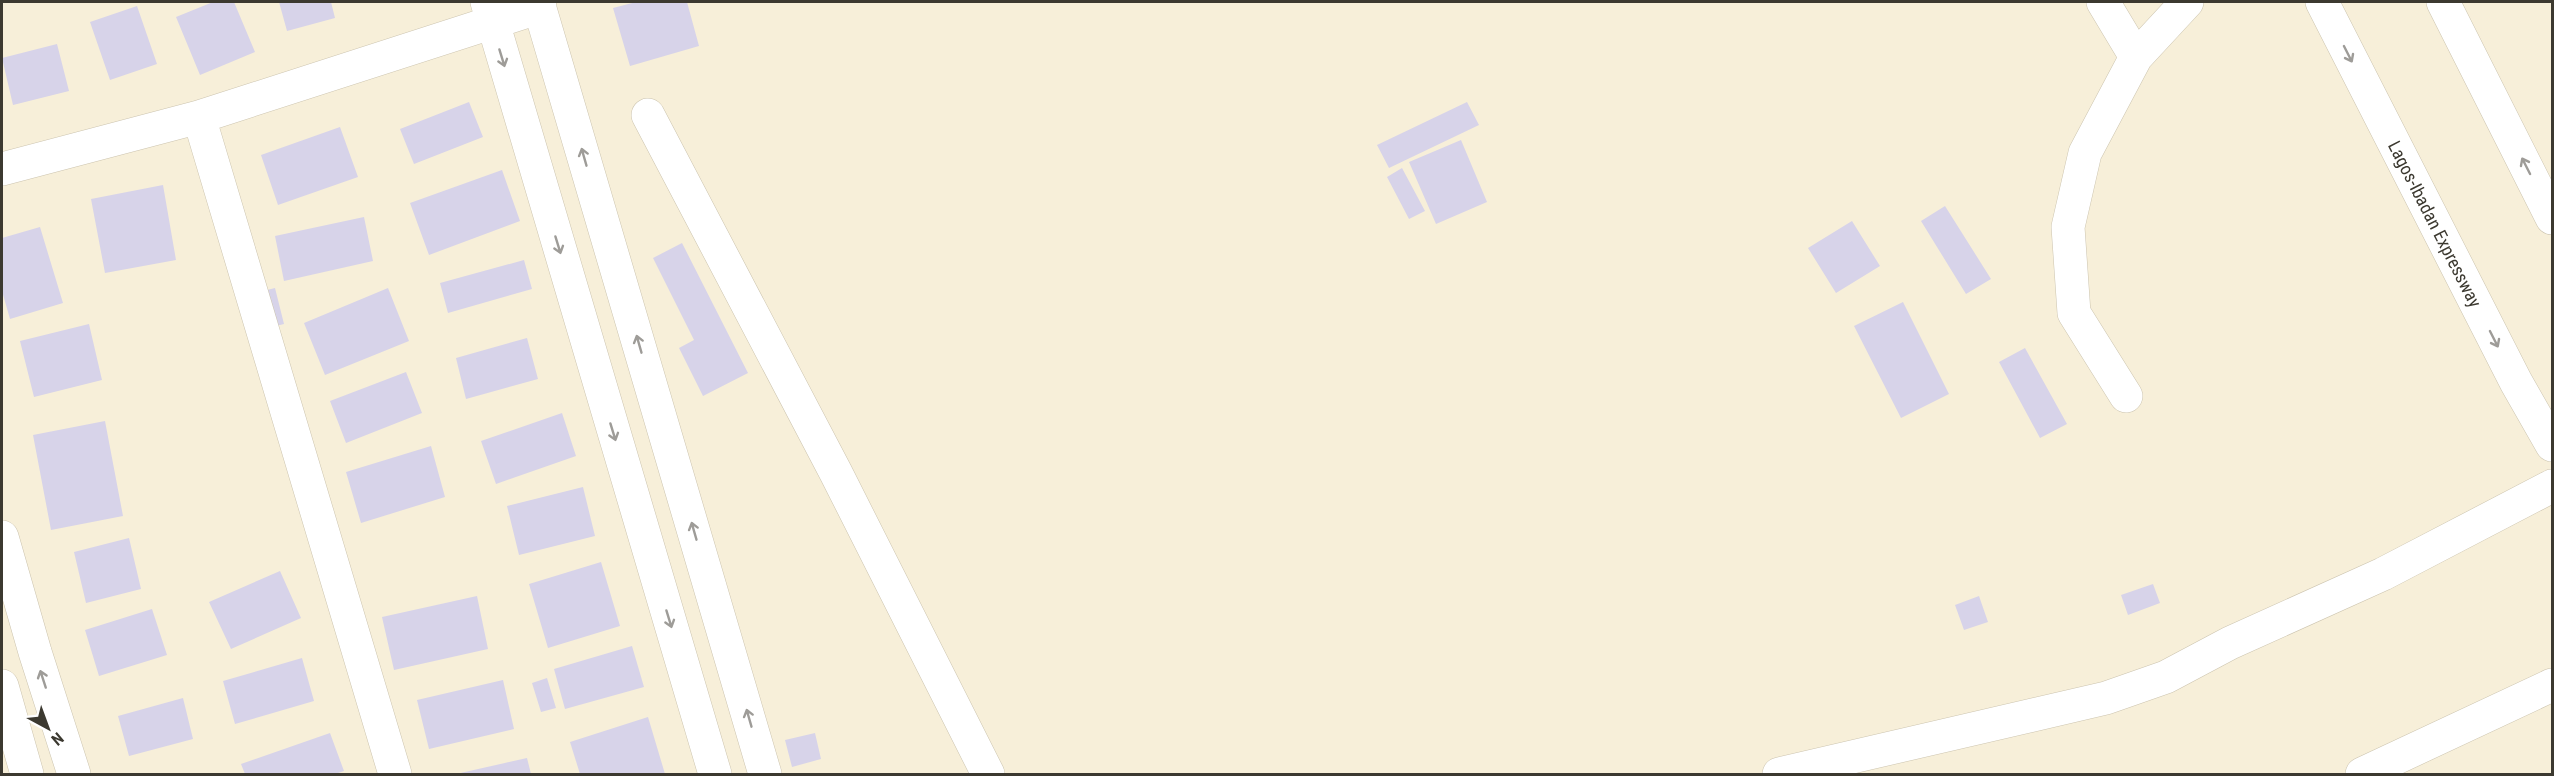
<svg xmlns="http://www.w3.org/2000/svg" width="2554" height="776" font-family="'Roboto Condensed',sans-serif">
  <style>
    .building { fill: #d7d3e9 }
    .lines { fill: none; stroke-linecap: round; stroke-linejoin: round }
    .minor-casing { stroke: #ccc4af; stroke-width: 34 }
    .highway-casing { stroke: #ccc4af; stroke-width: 34 }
    .minor { stroke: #fff; stroke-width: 33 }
    .highway { stroke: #fff; stroke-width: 33 }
    .oneway { stroke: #9e9c98 }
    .labels { text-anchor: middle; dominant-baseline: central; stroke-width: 4.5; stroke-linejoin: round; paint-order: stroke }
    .street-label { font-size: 18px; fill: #3c3930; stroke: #fff }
  </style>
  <rect width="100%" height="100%" fill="#f7efd9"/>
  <!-- building -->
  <path class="building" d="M213,2H234L255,52L200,75L176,17Z
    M279,2H331L335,18L287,31Z
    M636,2H687L699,46L630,66L613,8Z
    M137,6L157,64L110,80L90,22Z
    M57,44L69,91L13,105L2,58Z
    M469,102L483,137L414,164L400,129Z
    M1467,102L1479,125L1389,168L1377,145Z
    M340,127L358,177L278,205L261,155Z
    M1461,140L1487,202L1436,224L1409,162Z
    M1402,168L1425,211L1409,219L1387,177Z
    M502,170L520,221L429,255L410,203Z
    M163,185L176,260L105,273L91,199Z
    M1945,206L1991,279L1966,294L1921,221Z
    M364,217L373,261L284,281L275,236Z
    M1852,221L1880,266L1836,293L1808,248Z
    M40,227L63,303L10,319L2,291V238Z
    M682,243L748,373L703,396L679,348L694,340L653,258Z
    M524,260L532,289L448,313L440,283Z
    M275,288L284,324L268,328L259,292Z
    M388,288L409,341L325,375L304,323Z
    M1903,302L1949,394L1901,418L1854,326Z
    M89,324L102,380L34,397L20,341Z
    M527,338L538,379L466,399L456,358Z
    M2025,348L2067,424L2040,438L1999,362Z
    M406,372L422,413L346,443L330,401Z
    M562,413L576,456L496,484L481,441Z
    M105,421L123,516L51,530L33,435Z
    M431,446L445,497L361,523L346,472Z
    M583,487L595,536L519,555L507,506Z
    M129,538L141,589L86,603L74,552Z
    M601,562L620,626L548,648L529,584Z
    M280,571L301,618L231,649L209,602Z
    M2153,584L2160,603L2128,615L2121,595Z
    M477,596L488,649L394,670L382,617Z
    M1979,596L1988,622L1964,630L1955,605Z
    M152,609L167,655L99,676L85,630Z
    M632,646L644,687L565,709L554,669Z
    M302,658L314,701L235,724L223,681Z
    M547,678L556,708L541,712L532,683Z
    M503,680L514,729L429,749L417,700Z
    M183,698L193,739L129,756L118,716Z
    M648,717L665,774H580L570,742Z
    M330,733L344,771L335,774H245L241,764Z
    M815,733L821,759L792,767L785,740Z
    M527,758L531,774H456Z"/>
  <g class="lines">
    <defs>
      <path id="minor" d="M487,2L715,774
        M538,2L765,774
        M2103,2L2136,57
        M648,115L836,473L988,774
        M199,117L395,774
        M2,169L199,117L540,7
        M2126,396L2074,313L2068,227L2085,153L2136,57L2187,2
        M2,537L35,652L74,774
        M2,686L27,774
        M1779,774L2106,698L2166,677L2230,643L2383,574L2552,486
        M2362,774L2552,685"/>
      <path id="highway" d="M2322,2L2516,382L2552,445
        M2443,2L2552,218"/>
    </defs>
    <!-- minor casing -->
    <use href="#minor" class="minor-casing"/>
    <!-- highway casing -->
    <use href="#highway" class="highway-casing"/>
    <!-- minor -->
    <use href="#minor" class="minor"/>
    <!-- highway -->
    <use href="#highway" class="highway"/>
  </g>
  <!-- one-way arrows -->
  <defs><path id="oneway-shaft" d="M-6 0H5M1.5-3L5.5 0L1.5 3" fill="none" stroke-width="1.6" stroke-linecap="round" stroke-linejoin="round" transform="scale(1.5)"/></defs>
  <g class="oneway">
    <use href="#oneway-shaft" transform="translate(2348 54) rotate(63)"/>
    <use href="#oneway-shaft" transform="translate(502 58) rotate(73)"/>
    <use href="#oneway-shaft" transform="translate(584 157) rotate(-106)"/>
    <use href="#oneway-shaft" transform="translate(2526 166) rotate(-117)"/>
    <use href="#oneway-shaft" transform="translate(558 245) rotate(73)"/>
    <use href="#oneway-shaft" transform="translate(2494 339) rotate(63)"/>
    <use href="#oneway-shaft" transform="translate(639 344) rotate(-106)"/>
    <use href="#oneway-shaft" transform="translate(613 432) rotate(73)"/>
    <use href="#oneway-shaft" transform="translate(694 531) rotate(-106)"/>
    <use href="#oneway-shaft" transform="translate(669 619) rotate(73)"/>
    <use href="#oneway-shaft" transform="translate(43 679) rotate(-108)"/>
    <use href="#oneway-shaft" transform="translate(749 718) rotate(-106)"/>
  </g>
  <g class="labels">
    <!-- street labels -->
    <g class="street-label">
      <text transform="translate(2435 224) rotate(63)">Lagos-Ibadan Expressway</text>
    </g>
  </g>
  <!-- border -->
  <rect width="2554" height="776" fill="none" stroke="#3c3930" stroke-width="6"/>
  <!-- north arrow -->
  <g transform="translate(48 728) rotate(139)" stroke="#ffffff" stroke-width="4.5" paint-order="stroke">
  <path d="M0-4.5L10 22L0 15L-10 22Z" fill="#3c3930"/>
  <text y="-9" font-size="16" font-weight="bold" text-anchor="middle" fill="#3c3930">N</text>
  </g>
</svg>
